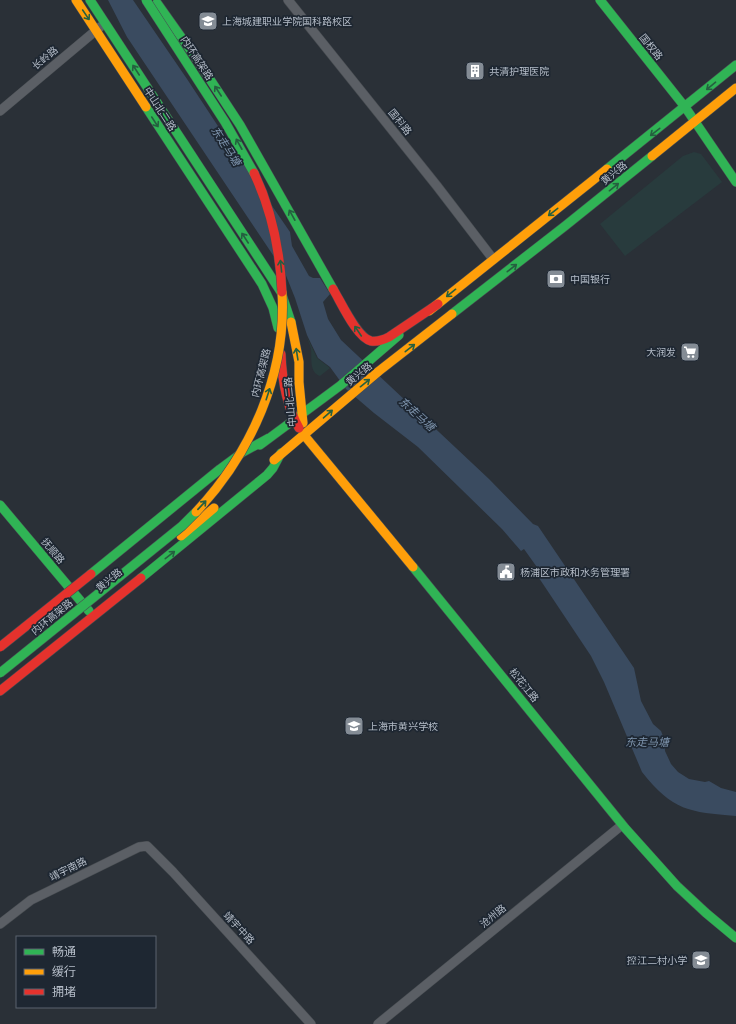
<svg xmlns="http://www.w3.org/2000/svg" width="736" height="1024" font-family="'Asap Condensed','Noto Sans SC',sans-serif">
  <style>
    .green { fill: #283b3d }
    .water { fill: #3a4b60 }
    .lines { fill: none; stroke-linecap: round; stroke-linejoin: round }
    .street-casing { stroke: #464b50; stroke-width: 10 }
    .fast-casing { stroke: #464b50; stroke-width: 10 }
    .slow-casing { stroke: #464b50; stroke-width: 10 }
    .jam-casing { stroke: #464b50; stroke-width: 10 }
    .street { stroke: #5b5f65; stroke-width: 9 }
    .fast { stroke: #30b455; stroke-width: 9 }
    .slow { stroke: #ff9f0a; stroke-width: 9 }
    .jam { stroke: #e5322d; stroke-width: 9 }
    .fast-bridge-casing { stroke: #474d53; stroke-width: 10; stroke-linecap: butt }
    .slow-bridge-casing { stroke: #474d53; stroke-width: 10; stroke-linecap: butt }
    .jam-bridge-casing { stroke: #474d53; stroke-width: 10; stroke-linecap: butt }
    .fast-bridge { stroke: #30b455; stroke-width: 9 }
    .slow-bridge { stroke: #ff9f0a; stroke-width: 9 }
    .jam-bridge { stroke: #e5322d; stroke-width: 9 }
    .oneway { stroke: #255f40 }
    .labels { text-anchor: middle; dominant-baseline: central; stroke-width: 3.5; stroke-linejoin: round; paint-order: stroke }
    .poi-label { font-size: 10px; fill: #b5bdc8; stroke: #1e2732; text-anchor: start }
    .street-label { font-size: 10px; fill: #b5bdc8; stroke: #1e2732 }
    .water-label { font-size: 11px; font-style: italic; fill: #7e94ad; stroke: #1e2732 }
  </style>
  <rect width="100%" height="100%" fill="#2a3037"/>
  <!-- green -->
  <path class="green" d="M694,152L701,154L722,182L625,256L600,224L683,156Z
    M307,337L317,358L330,368L320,376C309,372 312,359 311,349C310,345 308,341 307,337Z"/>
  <!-- water -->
  <path class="water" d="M108,0H133L187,79L237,155L290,232L292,246L309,276L313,278H320L330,294L323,302L328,319L341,340L489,479L533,524L538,526L634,668L641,701L653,724L661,731L664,739L665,751L671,764L678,772L689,779L705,782L709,781L721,788L736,792V816C689,812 673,811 642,772L604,682L591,656L535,572L539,570L524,549L521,551L502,529L418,447L374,413L346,389L330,367L318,358L307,335L295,298L285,273L127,37Z"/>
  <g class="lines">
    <defs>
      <path id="street" d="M288,0L437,186L493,259
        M0,111L100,27
        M0,924L31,900L139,847L147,846L173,872L311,1024
        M378,1024L622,825"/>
      <path id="fast" d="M90,0L281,292L291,322
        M600,0L685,107L736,182
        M157,3L196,58L240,125L333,289
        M146,107L262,284L273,308L278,328
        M607,169L736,65
        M452,314L565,226L652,156
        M260,445L341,385L399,335
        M0,505L89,611
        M413,567L625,828L677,886L706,913L736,938
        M91,574L220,469L243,452L269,438
        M141,578L267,475L273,468L281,453"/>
      <path id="slow" d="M76,0L146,107
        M652,156L736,88
        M429,311L607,169
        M291,322L299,362V382L303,423
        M304,435L413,567
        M274,460L379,371L452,314
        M181,536L214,508"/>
      <path id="jam" d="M333,289C341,302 357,338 371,341C377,342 383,340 389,337L438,304
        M281,354C282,380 286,405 299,428
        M0,691L141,578"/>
    </defs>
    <!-- street casing -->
    <use href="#street" class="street-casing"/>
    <!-- fast casing -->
    <use href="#fast" class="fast-casing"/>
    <!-- slow casing -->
    <use href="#slow" class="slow-casing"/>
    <!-- jam casing -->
    <use href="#jam" class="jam-casing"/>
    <!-- street -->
    <use href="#street" class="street"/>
    <!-- fast -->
    <use href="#fast" class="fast"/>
    <!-- slow -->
    <use href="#slow" class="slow"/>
    <!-- jam -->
    <use href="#jam" class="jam"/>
    <defs>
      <path id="fast-bridge" d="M146,0L225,122L254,173
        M0,673L182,526L196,512"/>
      <path id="slow-bridge" d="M196,512C251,453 287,374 282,292"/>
      <path id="jam-bridge" d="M254,173C272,211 280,250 282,292
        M0,647L91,574"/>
    </defs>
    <!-- fast-bridge casing -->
    <use href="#fast-bridge" class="fast-bridge-casing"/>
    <!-- slow-bridge casing -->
    <use href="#slow-bridge" class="slow-bridge-casing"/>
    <!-- jam-bridge casing -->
    <use href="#jam-bridge" class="jam-bridge-casing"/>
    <!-- fast-bridge -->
    <use href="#fast-bridge" class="fast-bridge"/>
    <!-- slow-bridge -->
    <use href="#slow-bridge" class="slow-bridge"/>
    <!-- jam-bridge -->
    <use href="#jam-bridge" class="jam-bridge"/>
  </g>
  <!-- one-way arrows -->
  <defs><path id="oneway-shaft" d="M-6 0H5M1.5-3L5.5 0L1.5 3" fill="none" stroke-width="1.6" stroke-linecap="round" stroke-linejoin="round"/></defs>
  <g class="oneway">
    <use href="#oneway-shaft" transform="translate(86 15) rotate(56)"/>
    <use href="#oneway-shaft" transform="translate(136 70) rotate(-123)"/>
    <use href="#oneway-shaft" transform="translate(711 86) rotate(140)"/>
    <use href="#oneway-shaft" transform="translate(218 91) rotate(-123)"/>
    <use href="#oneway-shaft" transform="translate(155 122) rotate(57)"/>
    <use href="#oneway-shaft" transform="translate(655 132) rotate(142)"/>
    <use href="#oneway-shaft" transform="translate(239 144) rotate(-119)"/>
    <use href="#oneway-shaft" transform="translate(614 187) rotate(-39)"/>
    <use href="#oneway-shaft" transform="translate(553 212) rotate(142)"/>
    <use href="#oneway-shaft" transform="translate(292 215) rotate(-119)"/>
    <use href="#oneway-shaft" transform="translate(245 238) rotate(-123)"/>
    <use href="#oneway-shaft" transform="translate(281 266) rotate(-96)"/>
    <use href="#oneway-shaft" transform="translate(512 268) rotate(-38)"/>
    <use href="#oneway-shaft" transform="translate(451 293) rotate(141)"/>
    <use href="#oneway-shaft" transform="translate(358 331) rotate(-124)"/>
    <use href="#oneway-shaft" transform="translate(410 348) rotate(-38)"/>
    <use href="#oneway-shaft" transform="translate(297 354) rotate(-99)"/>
    <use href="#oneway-shaft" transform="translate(365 383) rotate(-39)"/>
    <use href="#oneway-shaft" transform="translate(268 394) rotate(-72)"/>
    <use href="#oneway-shaft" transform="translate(328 414) rotate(-41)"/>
    <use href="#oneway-shaft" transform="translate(202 505) rotate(-47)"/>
    <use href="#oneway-shaft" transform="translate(170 555) rotate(-38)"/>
  </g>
  <!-- icons -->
  <defs>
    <symbol id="school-square" viewBox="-11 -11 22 22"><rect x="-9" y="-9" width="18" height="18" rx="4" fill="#848c95" stroke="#1e2732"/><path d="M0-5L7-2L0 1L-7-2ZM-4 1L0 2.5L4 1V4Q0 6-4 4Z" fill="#fff"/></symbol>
    <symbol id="building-square" viewBox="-11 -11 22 22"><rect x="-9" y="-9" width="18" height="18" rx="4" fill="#848c95" stroke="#1e2732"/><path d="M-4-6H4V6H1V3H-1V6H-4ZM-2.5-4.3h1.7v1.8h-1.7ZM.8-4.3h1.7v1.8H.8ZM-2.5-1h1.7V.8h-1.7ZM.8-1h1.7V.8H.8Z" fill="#fff"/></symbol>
    <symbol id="bank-square" viewBox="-11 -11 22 22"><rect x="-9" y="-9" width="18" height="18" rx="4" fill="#848c95" stroke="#1e2732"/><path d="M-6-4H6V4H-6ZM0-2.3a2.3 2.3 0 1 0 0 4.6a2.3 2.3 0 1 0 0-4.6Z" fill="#fff"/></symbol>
    <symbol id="supermarket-square" viewBox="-11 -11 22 22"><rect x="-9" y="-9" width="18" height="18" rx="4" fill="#848c95" stroke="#1e2732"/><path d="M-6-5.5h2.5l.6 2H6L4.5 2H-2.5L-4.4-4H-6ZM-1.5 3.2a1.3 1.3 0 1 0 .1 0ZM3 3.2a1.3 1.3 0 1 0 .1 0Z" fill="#fff"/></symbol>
    <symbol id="civic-square" viewBox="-11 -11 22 22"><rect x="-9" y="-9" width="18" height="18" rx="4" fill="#848c95" stroke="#1e2732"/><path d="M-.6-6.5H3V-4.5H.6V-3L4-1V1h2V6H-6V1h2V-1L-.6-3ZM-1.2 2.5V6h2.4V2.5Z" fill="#fff"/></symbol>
  </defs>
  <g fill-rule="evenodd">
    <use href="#school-square" x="197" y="10" width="22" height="22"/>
    <use href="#building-square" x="464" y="60" width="22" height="22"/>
    <use href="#bank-square" x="545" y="268" width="22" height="22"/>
    <use href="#supermarket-square" x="679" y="341" width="22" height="22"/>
    <use href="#civic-square" x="495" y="561" width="22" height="22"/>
    <use href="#school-square" x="343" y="715" width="22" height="22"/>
    <use href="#school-square" x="690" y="949" width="22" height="22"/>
  </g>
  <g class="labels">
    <!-- poi labels -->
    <g class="poi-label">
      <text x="222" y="21">上海城建职业学院国科路校区</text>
      <text x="489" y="71">共清护理医院</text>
      <text x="570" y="279">中国银行</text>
      <text x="676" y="352" text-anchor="end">大润发</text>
      <text x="520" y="572">杨浦区市政和水务管理署</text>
      <text x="368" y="726">上海市黄兴学校</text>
      <text x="687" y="960" text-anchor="end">控江二村小学</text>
    </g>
    <!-- street labels -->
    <g class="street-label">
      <text transform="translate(651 47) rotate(51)">国权路</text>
      <text transform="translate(45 58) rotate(-40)">长岭路</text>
      <text transform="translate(197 58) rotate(57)">内环高架路</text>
      <text transform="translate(160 109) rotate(57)">中山北二路</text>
      <text transform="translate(400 122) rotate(51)">国科路</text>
      <text transform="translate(614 173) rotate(-39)">黄兴路</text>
      <text transform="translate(261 373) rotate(-76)">内环高架路</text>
      <text transform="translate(359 374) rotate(-39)">黄兴路</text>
      <text transform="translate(290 402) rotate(-95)">中山北二路</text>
      <text transform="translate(53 551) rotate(50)">抚顺路</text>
      <text transform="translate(109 580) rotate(-39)">黄兴路</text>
      <text transform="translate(52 617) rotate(-39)">内环高架路</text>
      <text transform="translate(524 685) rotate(51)">松花江路</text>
      <text transform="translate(68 869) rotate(-26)">靖宇南路</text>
      <text transform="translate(493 916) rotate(-39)">沧州路</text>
      <text transform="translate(239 928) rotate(47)">靖宇中路</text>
    </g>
    <!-- water labels -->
    <g class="water-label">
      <text transform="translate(226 146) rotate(57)">东走马塘</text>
      <text transform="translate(417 414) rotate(42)">东走马塘</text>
      <text x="647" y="742">东走马塘</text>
    </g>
  </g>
  <!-- legend -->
  <rect x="16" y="936" width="140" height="72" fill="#1e2732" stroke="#5a636e"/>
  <rect x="24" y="949" width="20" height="6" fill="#30b455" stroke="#5a636e"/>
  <text x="52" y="956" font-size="12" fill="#b5bdc8">畅通</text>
  <rect x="24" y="969" width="20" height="6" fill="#ff9f0a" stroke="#5a636e"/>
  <text x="52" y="976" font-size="12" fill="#b5bdc8">缓行</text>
  <rect x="24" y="989" width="20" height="6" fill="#e5322d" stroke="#5a636e"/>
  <text x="52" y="996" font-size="12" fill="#b5bdc8">拥堵</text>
</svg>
